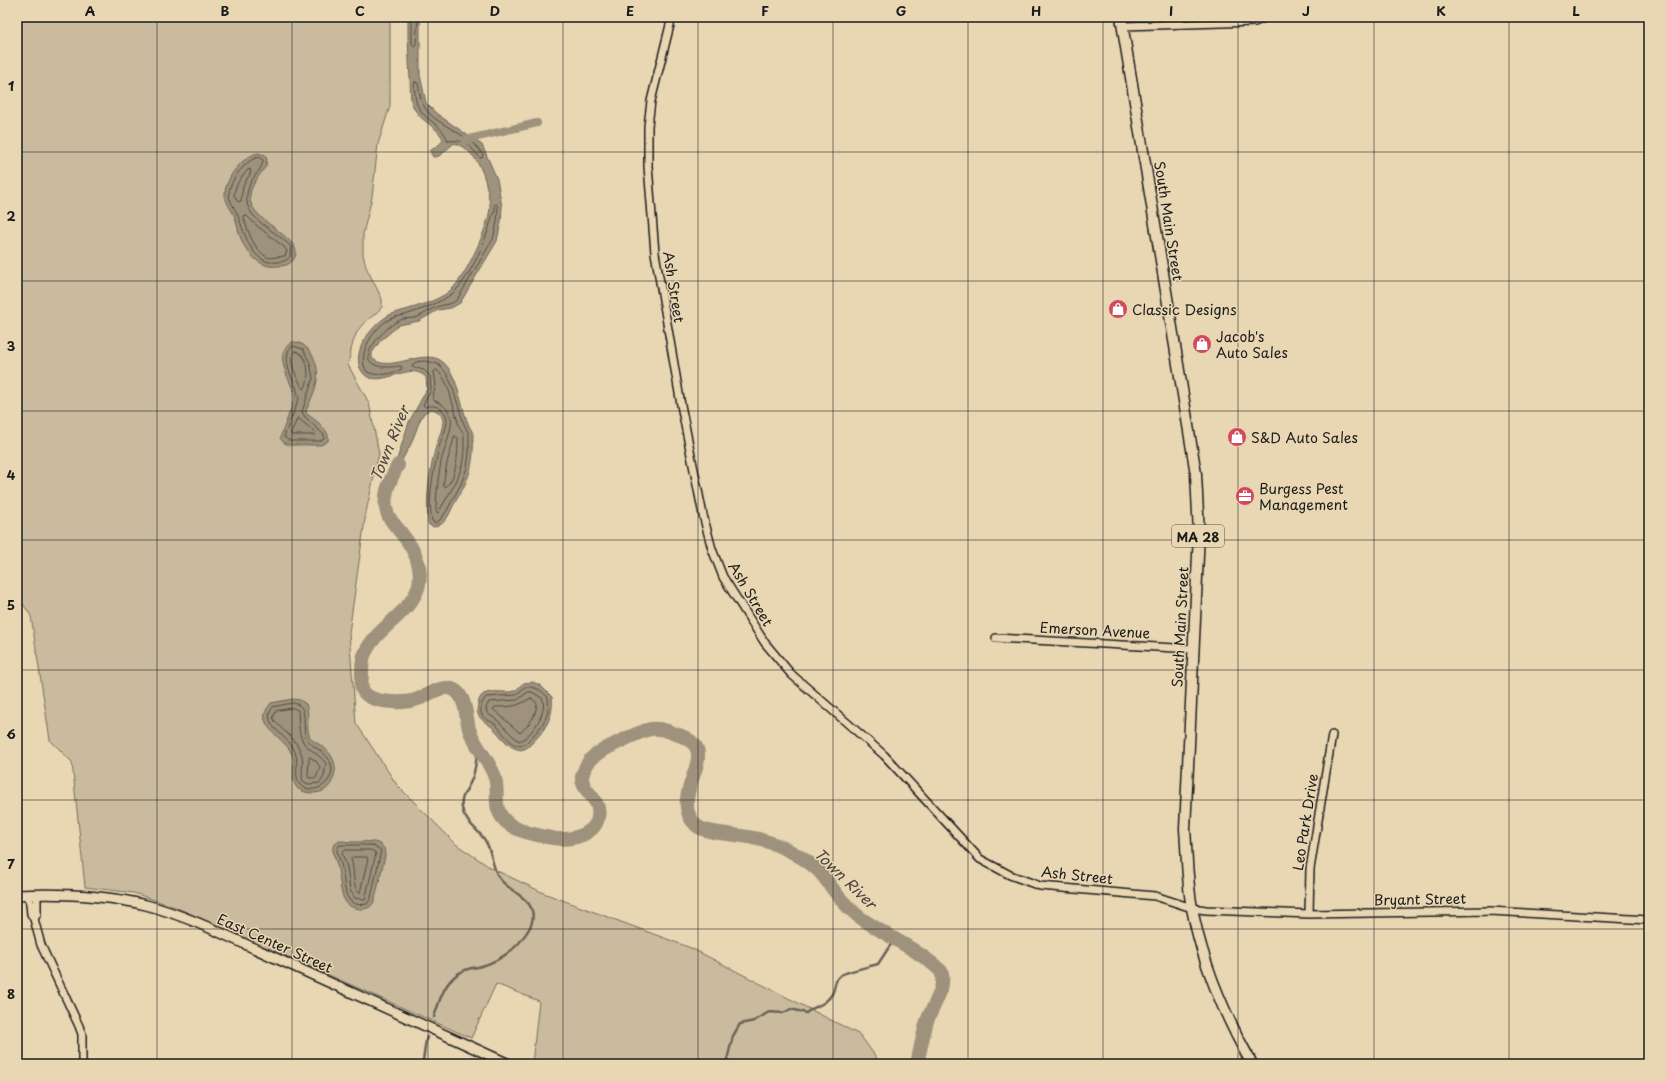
<svg xmlns="http://www.w3.org/2000/svg" width="1666" height="1081" font-family="'Playpen Sans',sans-serif">
  <style>
    .green { fill: #cbbb9e; stroke: #746c5d }
    .water { fill: #9e927c; stroke: #6a6356 }
    .lines { fill: none; stroke-linecap: round; stroke-linejoin: round }
    .shore { stroke: #504b42; stroke-width: 1 }
    .stream { stroke: #6a6356; stroke-width: 2.5 }
    .canal { stroke: #9e927c; stroke-width: 8 }
    .river { stroke: #9e927c; stroke-width: 14 }
    .street-casing { stroke: #1c1c1c; stroke-width: 10 }
    .secondary-casing { stroke: #1c1c1c; stroke-width: 12 }
    .primary-casing { stroke: #1c1c1c; stroke-width: 13 }
    .street { stroke: #e9d7b4; stroke-width: 7 }
    .secondary { stroke: #e9d7b4; stroke-width: 9 }
    .primary { stroke: #e9d7b4; stroke-width: 10 }
    .grid { fill: none; stroke: #1c1c1c; stroke-width: 1; stroke-opacity: 0.55 }
    .labels { text-anchor: middle; dominant-baseline: central; stroke-width: 3; stroke-linejoin: round; paint-order: stroke }
    .shield { fill: #e9d7b4; stroke: #5a544a; stroke-width: 1 }
    .shield-label { font-size: 13px; font-weight: bold; fill: #1c1c1c }
    .street-label { font-size: 14px; fill: #1c1c1c; stroke: #e9d7b4 }
    .poi-label { font-size: 14px; fill: #1c1c1c; stroke: #e9d7b4; text-anchor: start }
    .water-label { font-size: 15px; font-style: italic; fill: #4a453e; stroke: #e9d7b4 }
    .neatline { fill: none; stroke: #1c1c1c; stroke-width: 1.5 }
    .grid-label { font-size: 13px; text-anchor: middle; font-weight: bold; fill: #1c1c1c }
  </style>
  <rect width="100%" height="100%" fill="#e9d7b4"/>
  <filter id="ink" filterUnits="userSpaceOnUse"><feTurbulence type="fractalNoise" baseFrequency=".025" numOctaves="2"/><feDisplacementMap in="SourceGraphic" scale="8" xChannelSelector="R" yChannelSelector="G"/><feConvolveMatrix kernelMatrix="1 2 1 2 8 2 1 2 1" color-interpolation-filters="sRGB"/></filter>
  <g filter="url(#ink)">
    <!-- green -->
    <path class="green" d="M17,17H390V106L378,144L372,197L363,234V254L366,267L382,299V307C377,313 370,318 363,324C353,334 351,351 348,365L369,403L379,454L366,512L349,633L356,723L397,785L457,845L491,868L546,894L691,948L860,1035L881,1064H532L539,1001L496,984L471,1038L175,907L134,893L85,887L72,762L50,740L31,616L17,595Z"/>
    <!-- water -->
    <path class="water" d="M408,17H422L420,23V75L426,103L437,114L482,145L497,179L502,207L501,222L497,241L460,303L451,308L438,310L419,321L399,325L380,341L372,353V358C388,374 420,349 440,360C458,371 460,405 468,423C469,427 472,430 473,434C474,444 473,457 471,467C468,481 460,494 453,506C449,515 445,525 434,527L429,525L428,521C426,497 429,474 435,450C437,443 443,428 443,421C442,414 437,410 431,409L424,413L420,420L411,444L390,481L409,422L427,389L426,377C409,362 390,383 370,378C364,376 361,371 359,365C355,346 373,325 389,315C409,308 434,304 451,290C465,278 491,223 490,205C486,179 481,154 455,143C447,147 442,158 433,157L430,151L440,144L443,139C435,123 418,123 411,101L408,39Z
      M258,153L265,155L267,159L266,166C260,175 249,187 250,198C251,224 314,241 291,262C287,266 281,266 277,266C261,269 246,253 241,239C238,231 237,223 234,215C231,209 224,200 225,193C226,177 243,156 258,153Z
      M292,342C310,341 320,365 317,381C315,392 310,401 306,411L307,414C315,420 331,430 328,441L321,445H289L284,443L280,438L295,398C293,381 270,356 292,342Z
      M533,682L541,686L552,697C554,715 547,727 535,740C530,745 525,752 517,749C508,747 501,736 494,729C486,721 474,719 478,704C479,700 480,696 484,694C493,689 505,694 514,691C518,690 520,685 524,683C526,682 530,683 533,682Z
      M293,699L300,700L306,704C310,714 306,725 309,735C311,741 318,743 323,747C334,755 338,767 333,779C330,786 327,790 320,792C312,794 304,793 297,788C289,777 297,766 292,754C286,741 268,732 265,720C263,714 267,708 271,703Z
      M339,841C344,841 349,842 355,842C367,842 386,838 385,856L375,899C373,905 370,908 364,909C338,910 342,887 338,870C337,862 332,854 333,846Z"/>
    <g class="lines">
      <!-- shore -->
      <path class="shore" d="M412,17V44L414,46L416,44L418,17
        M415,82L418,83C419,90 420,98 423,104C431,125 470,132 483,155L482,158H480C470,145 464,139 448,141C441,120 416,120 415,94C414,90 414,86 415,82Z
        M259,157L263,160C263,169 253,176 250,184C235,218 274,227 291,247L290,256C287,261 284,261 278,262C252,266 245,234 238,216C236,209 228,200 229,193C230,180 246,159 259,157Z
        M248,170L250,169L251,172L243,186L241,201L238,202L234,195C235,185 241,177 248,170Z
        M496,204L498,207L497,222L493,239L457,300C451,305 444,304 437,307C430,309 425,314 418,317C413,319 408,318 403,319C391,322 368,345 368,358C374,370 390,367 401,366L402,369C393,374 377,377 367,372C355,355 375,326 390,319C396,316 402,316 408,314C423,309 449,300 459,287C471,272 481,251 487,233C490,226 491,217 495,210L494,206Z
        M245,215L247,216L256,225L284,247L287,251L285,256L269,258C254,251 248,232 244,218Z
        M293,346L303,349L310,363L313,378L302,412L305,417L324,435V439L320,441H290L284,437L299,398L296,387L289,371L287,361L288,351Z
        M295,351C309,353 311,380 304,389L302,388C299,379 285,360 295,351Z
        M425,361L438,364L447,374L452,386L464,424L469,434V453L467,468L461,484L446,512L440,520L435,523L432,521C427,497 434,469 440,444C442,437 447,429 447,421C447,409 434,403 425,407L423,405L431,390L430,376L424,370L413,367L412,365L416,362Z
        M437,370L443,377L448,387L459,426L464,435V452L462,466L456,482L438,513L436,511C436,494 438,478 441,462C443,452 454,425 451,417C448,406 440,404 432,399L436,385L434,372Z
        M298,418L315,432V435H291V433Z
        M455,436L458,438C458,452 457,479 445,487L443,485L447,463Z
        M525,687C535,686 542,690 548,698C551,718 539,730 526,743C514,753 503,731 495,724C491,721 484,719 482,715C479,709 482,702 486,697L516,695Z
        M528,692H532L542,698C549,710 531,738 519,741L513,736L497,720L487,713L486,708L489,702L517,700Z
        M531,698L537,703C536,716 530,724 520,733L493,709L495,707C512,707 516,707 531,698Z
        M293,703C310,705 301,725 306,737C311,749 327,750 331,764C336,782 314,797 300,785C292,773 302,761 292,746C284,734 260,723 273,707Z
        M293,708L298,710C299,724 297,740 310,749C316,754 322,757 326,764L324,776L320,783L308,784L303,781C300,772 305,762 301,753C295,736 280,730 273,718L276,711Z
        M310,757L316,761L320,767L316,778H309L308,776L309,759Z
        M340,845H372L381,850L371,898L367,904C341,909 346,884 342,868C341,862 338,856 337,850Z
        M345,850H371L376,853L365,900L355,898L350,890L347,867L342,853Z
        M353,857H367L368,858L360,893L357,891C352,882 355,870 351,859Z"/>
      <!-- stream -->
      <path class="stream" d="M434,1017C439,1003 442,988 454,977C461,970 469,968 478,967C495,963 508,955 519,943C524,936 530,930 532,922C538,897 507,893 498,876C492,866 492,852 486,842C480,830 465,824 462,808C460,796 467,791 471,781C476,771 476,759 478,748
        M422,1064C425,1055 424,1046 427,1037
        M726,1064L733,1036L740,1024L754,1021L769,1012L783,1013L791,1009L806,1013C815,1005 825,1006 832,994C836,988 833,980 841,975C848,971 868,967 878,964L895,938"/>
      <!-- canal -->
      <path class="canal" d="M465,140L537,123"/>
      <!-- river -->
      <path class="river" d="M398,465C390,480 381,498 388,515C391,522 398,528 402,534C414,549 424,569 418,588C409,614 378,627 366,651C362,658 362,666 362,674C362,679 360,686 363,691C371,704 405,704 418,699C429,695 444,682 456,691C466,698 466,717 469,729C475,746 488,759 494,775C498,784 496,794 497,804C500,830 532,834 552,838C571,842 603,834 598,808C596,797 581,789 582,777C583,771 588,761 593,757C599,751 642,730 651,729C659,728 666,730 673,733C680,735 689,739 694,744C711,763 668,800 697,826C706,834 739,834 753,838C764,840 776,844 786,849C800,856 815,865 824,877C835,892 843,904 858,916C885,936 917,948 941,971C947,987 932,1007 927,1021C923,1035 920,1050 917,1064"/>
      <defs>
        <path id="street" d="M672,17L651,101L648,126V166L655,253L681,405L703,515L712,549L723,577L765,643L791,674L884,755L980,859L1010,875L1040,886L1155,896L1192,908L1206,910L1309,914L1490,911L1649,920
          M1123,26L1255,22L1267,17
          M996,638L1193,649
          M29,894L31,914L34,919L41,945L79,1026L82,1034V1064
          M1309,914L1310,869L1332,735
          M34,919L37,914V894"/>
        <path id="secondary" d="M17,895C60,893 104,895 146,905C192,917 237,941 280,960C357,995 433,1030 509,1064"/>
        <path id="primary" d="M1121,17L1196,474L1199,534L1185,829C1187,856 1187,882 1192,908C1202,963 1225,1016 1252,1064"/>
      </defs>
      <!-- street casing -->
      <use href="#street" class="street-casing"/>
      <!-- secondary casing -->
      <use href="#secondary" class="secondary-casing"/>
      <!-- primary casing -->
      <use href="#primary" class="primary-casing"/>
      <!-- street -->
      <use href="#street" class="street"/>
      <!-- secondary -->
      <use href="#secondary" class="secondary"/>
      <!-- primary -->
      <use href="#primary" class="primary"/>
    </g>
  </g>
  <!-- grid -->
  <path class="grid" d="M157,17V1064M292,17V1064M428,17V1064M563,17V1064M698,17V1064M833,17V1064M968,17V1064M1103,17V1064M1238,17V1064M1374,17V1064M1509,17V1064M17,152H1649M17,281H1649M17,411H1649M17,540H1649M17,670H1649M17,800H1649M17,929H1649"/>
  <!-- icons -->
  <defs>
    <symbol id="shop-disc" viewBox="-11 -11 22 22"><circle r="9.5" fill="#d1495b" stroke="#e9d7b4"/><path d="M-5-2.5h2.3a2.7 3.5 0 0 1 5.4 0H5L5.5 6h-11ZM-1.5-2.5h3a1.5 2.3 0 0 0-3 0Z" fill="#fff"/></symbol>
    <symbol id="office-disc" viewBox="-11 -11 22 22"><circle r="9.5" fill="#d1495b" stroke="#e9d7b4"/><path d="M-6-3h4V-5.5h4V-3h4V5H-6ZM-1-4.5V-3h2v-1.5ZM-6 0V1H6V0Z" fill="#fff"/></symbol>
  </defs>
  <g fill-rule="evenodd">
    <use href="#shop-disc" x="1107" y="298" width="22" height="22"/>
    <use href="#shop-disc" x="1191" y="333" width="22" height="22"/>
    <use href="#shop-disc" x="1226" y="426" width="22" height="22"/>
    <use href="#office-disc" x="1234" y="485" width="22" height="22"/>
  </g>
  <g class="labels">
    <!-- shield labels -->
    <rect class="shield" x="1172" y="525" width="52" height="22" rx="3"/>
    <g class="shield-label">
      <text x="1198" y="536">MA 28</text>
    </g>
    <!-- street labels -->
    <g class="street-label">
      <text transform="translate(1169 221) rotate(81)">South Main Street</text>
      <text transform="translate(674 287) rotate(81)">Ash Street</text>
      <text transform="translate(751 594) rotate(59)">Ash Street</text>
      <text transform="translate(1180 627) rotate(-87)">South Main Street</text>
      <text transform="translate(1095 630) rotate(3)">Emerson Avenue</text>
      <text transform="translate(1305 822) rotate(-81)">Leo Park Drive</text>
      <text transform="translate(1077 875) rotate(6)">Ash Street</text>
      <text transform="translate(1420 899) rotate(-1)">Bryant Street</text>
      <text transform="translate(275 943) rotate(24)">East Center Street</text>
    </g>
    <!-- poi labels -->
    <g class="poi-label">
      <text x="1132" y="309">Classic Designs</text>
      <text x="1216" y="336">Jacob's<tspan x="1216" dy="16">Auto Sales</tspan></text>
      <text x="1251" y="437">S&amp;D Auto Sales</text>
      <text x="1259" y="488">Burgess Pest<tspan x="1259" dy="16">Management</tspan></text>
    </g>
    <!-- water labels -->
    <g class="water-label">
      <text transform="translate(389 443) rotate(-68)">Town River</text>
      <text transform="translate(846 878) rotate(44)">Town River</text>
    </g>
  </g>
  <!-- margin -->
  <rect width="1666" height="1081" fill="none" stroke="#e9d7b4" stroke-width="44"/>
  <rect x="22" y="22" width="1622" height="1037" class="neatline"/>
  <g class="grid-label">
    <text x="90" y="16">A</text>
    <text x="225" y="16">B</text>
    <text x="360" y="16">C</text>
    <text x="495" y="16">D</text>
    <text x="630" y="16">E</text>
    <text x="765" y="16">F</text>
    <text x="901" y="16">G</text>
    <text x="1036" y="16">H</text>
    <text x="1171" y="16">I</text>
    <text x="1306" y="16">J</text>
    <text x="1441" y="16">K</text>
    <text x="1576" y="16">L</text>
    <text x="11" y="91">1</text>
    <text x="11" y="221">2</text>
    <text x="11" y="351">3</text>
    <text x="11" y="480">4</text>
    <text x="11" y="610">5</text>
    <text x="11" y="739">6</text>
    <text x="11" y="869">7</text>
    <text x="11" y="999">8</text>
  </g>
</svg>
